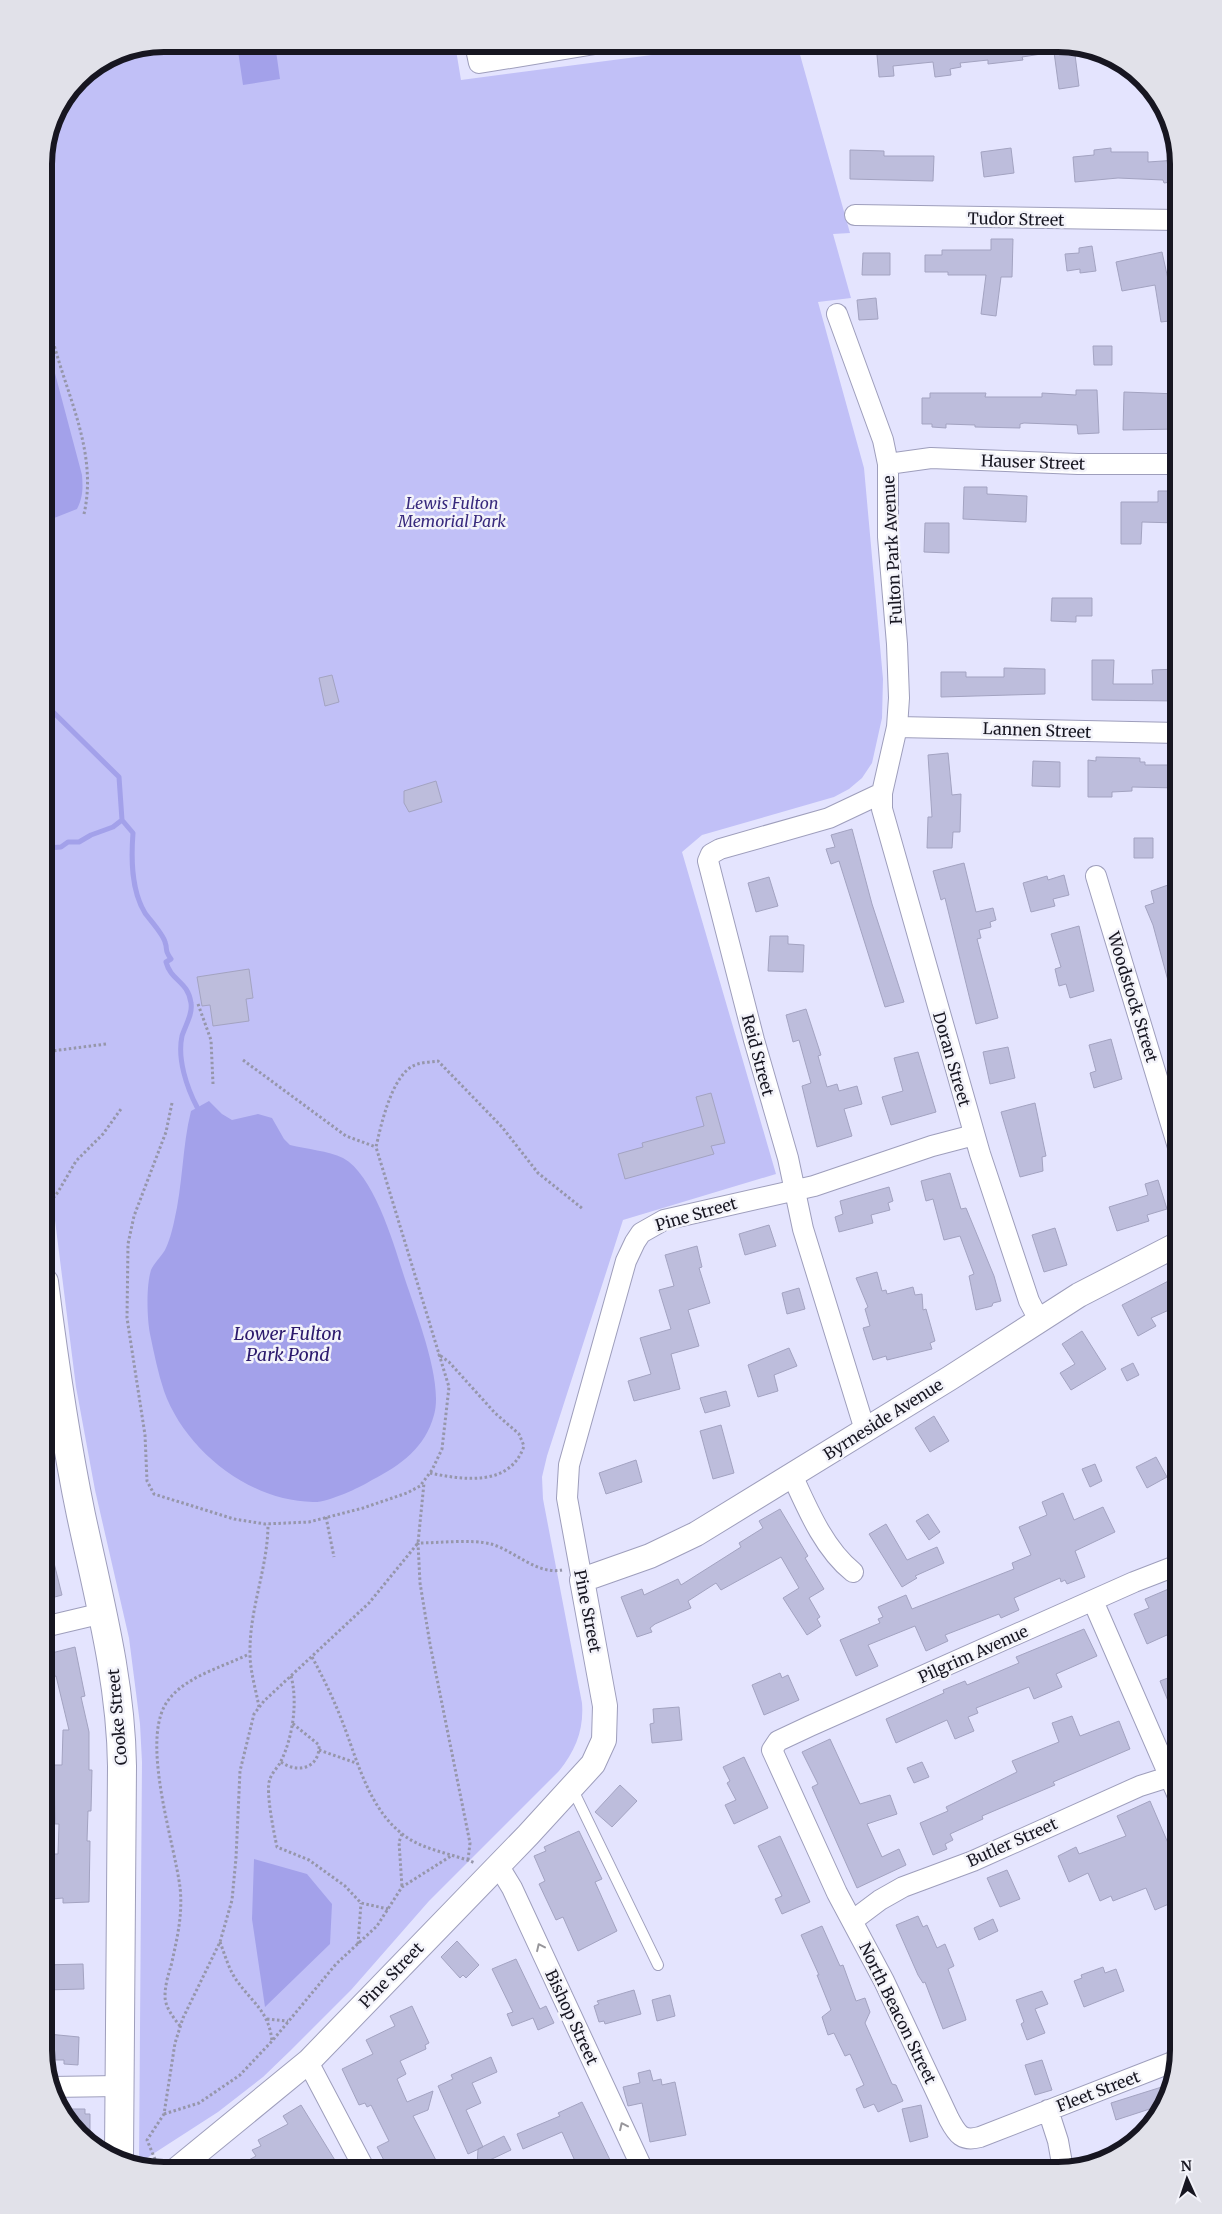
<svg xmlns="http://www.w3.org/2000/svg" width="1222" height="2214" font-family="Merriweather,serif">
  <style>
    .green { fill: #c1c0f7 }
    .water { fill: #a3a1ea }
    .lines { fill: none; stroke-linecap: round; stroke-linejoin: round }
    .stream { stroke: #a3a1ea; stroke-width: 5 }
    .building { fill: #bdbddc; stroke: #a3a3c1 }
    .service-casing { stroke: #9e9ebc; stroke-width: 12 }
    .minor-casing { stroke: #9e9ebc; stroke-width: 22 }
    .tertiary-casing { stroke: #9e9ebc; stroke-width: 26 }
    .secondary-casing { stroke: #9e9ebc; stroke-width: 30 }
    .path { stroke: #9696aa; stroke-width: 3; stroke-dasharray: 2.5 2.5; stroke-linecap: butt }
    .service { stroke: #fff; stroke-width: 10 }
    .minor { stroke: #fff; stroke-width: 20 }
    .tertiary { stroke: #fff; stroke-width: 24 }
    .secondary { stroke: #fff; stroke-width: 28 }
    .oneway { stroke: #97969b }
    .labels { text-anchor: middle; dominant-baseline: central; stroke-width: 5; stroke-linejoin: round; paint-order: stroke }
    .street-label { font-size: 16px; fill: #171621; stroke: #f3f3fa }
    .park-label { font-size: 16px; font-style: italic; fill: #382a7d; stroke: #f3f3fa }
    .water-label { font-size: 18px; font-style: italic; fill: #2c1a6d; stroke: #f3f3fa }
    .rim { fill: none; stroke: #171621; stroke-width: 6 }
  </style>
  <rect width="100%" height="100%" fill="#e4e4fe"/>
  <!-- green -->
  <path class="green" d="M164,44H455L461,80L736,44H797L850,233L833,234L851,298L818,302L864,468L883,679L882,718L872,763L862,778L849,789L834,797L702,835L682,852L776,1174L623,1220L547,1456L542,1477L543,1499L582,1703C584,1729 576,1750 559,1771L429,1901L351,1990L290,2051L263,2077L218,2112L139,2163L142,1762L140,1724L129,1638L95,1490L76,1387L44,1133V157L53,118L79,79L118,53Z"/>
  <!-- water -->
  <path class="water" d="M237,44H275L280,79L243,85Z
    M44,332L82,475C83,488 83,497 77,509L44,522Z
    M209,1101L222,1114L232,1120L258,1114L272,1118L284,1139L290,1145C307,1149 328,1151 343,1158C373,1174 393,1241 403,1273C414,1308 444,1381 434,1415C425,1448 401,1465 372,1480C359,1488 327,1503 313,1502C249,1501 185,1450 164,1391C158,1373 154,1353 150,1334C147,1318 146,1286 151,1270C154,1263 161,1257 165,1250C169,1242 172,1231 174,1222C183,1185 182,1147 191,1111Z
    M254,1859L307,1874L332,1904L330,1944L265,2007L252,1919Z"/>
  <g class="lines">
    <!-- stream -->
    <path class="stream" d="M44,703L119,777L122,820L133,833C131,859 131,890 145,913C150,920 163,934 165,942C168,950 164,950 171,959L166,962C171,981 188,981 191,1003C193,1014 185,1026 182,1036C177,1059 187,1088 197,1107
      M44,851L48,848L61,847L68,842H79L91,835L113,827L122,820"/>
  </g>
  <!-- building -->
  <path class="building" d="M876,44H1066L1074,47L1079,86L1059,89L1054,52L1022,57L1023,60L988,64V60L960,63L961,67L950,69L951,75L935,77L933,62L893,66L894,76L879,77Z
    M1011,148L1014,173L984,177L981,152Z
    M1111,148V152H1148V162L1177,160L1178,181L1164,183L1163,180L1118,178L1075,182L1073,157L1094,155V150Z
    M850,150L884,151V156H934L933,181L850,179Z
    M991,239H1013L1012,277H1001L996,316L981,314L986,275H948V272H925V255H942V250H991Z
    M1092,246L1096,271L1080,273V269L1067,271L1065,254L1079,253V248Z
    M1162,252L1177,320L1161,322L1155,285L1122,291L1116,262Z
    M863,253H890V275H862Z
    M876,298L878,319L859,320L857,300Z
    M1093,346H1112V365H1094Z
    M1076,390H1097L1099,433L1078,434L1077,425L1024,423L1020,424V428L975,427V425L946,424V428L932,427V424H922V398H930V393H986L985,397H1042V393L1076,395Z
    M1124,392L1178,394V429L1123,430Z
    M964,487H987V494L1027,496L1026,522L963,519Z
    M1158,491H1178L1177,523L1142,522L1141,544H1121V502H1158Z
    M925,523H949V553L924,552Z
    M1052,598H1092V616H1076V622L1051,621Z
    M1092,660H1114L1113,684H1153L1152,670L1178,669V701L1092,700Z
    M1004,668L1045,669V694L941,697V672H966V677H1004Z
    M332,675L339,702L325,706L319,678Z
    M948,753L952,795L961,794L960,832H953L952,848H927L928,817H932L928,755Z
    M1096,757L1140,758V762H1145V765H1178V788L1132,787V791L1112,792V797H1088V760L1096,761Z
    M1033,761L1060,762V787L1032,786Z
    M436,781L442,802L409,812L404,803V791Z
    M852,829L872,904L904,1002L885,1007L839,861L831,864L826,849L835,847L831,835Z
    M1134,838H1153V858H1134Z
    M964,863L976,912L993,908L996,920L990,922L991,927L979,930L981,938L977,939L998,1018L976,1024L945,898L941,900L933,871Z
    M1064,875L1069,895L1053,899L1055,906L1031,912L1023,883L1047,876L1048,880Z
    M769,877L778,906L756,912L748,883Z
    M1168,885L1178,923V1002L1174,1003L1153,925L1145,906L1154,903L1151,891Z
    M1079,926L1094,991L1070,998L1066,984L1059,986L1055,969L1061,967L1051,934Z
    M770,936H788V944L804,945L803,972L768,971Z
    M249,969L253,998L246,999L249,1021L213,1026L210,1005L202,1006L197,977Z
    M806,1009L821,1055L818,1056L827,1087L837,1084L839,1091L857,1086L862,1104L844,1109L852,1136L817,1147L802,1086L811,1083L799,1040L793,1042L786,1015Z
    M1111,1039L1122,1079L1094,1088L1090,1073L1096,1071L1089,1045Z
    M1008,1047L1015,1078L990,1084L983,1052Z
    M918,1052L936,1112L891,1125L882,1097L903,1091L894,1058Z
    M711,1093L725,1143L711,1146L714,1154L625,1179L618,1154L643,1147L642,1143L704,1126L696,1097Z
    M1035,1103L1046,1156L1042,1157L1043,1171L1020,1177L1001,1112Z
    M950,1173L961,1209L966,1208L994,1276L1001,1301L993,1303L992,1306L976,1310L969,1276L974,1274L960,1236L944,1240L933,1199L926,1201L921,1181Z
    M1158,1180L1167,1209L1147,1215L1149,1221L1117,1231L1109,1207L1148,1195L1145,1184Z
    M889,1187L893,1201L888,1203L890,1210L871,1215L873,1223L839,1232L835,1217L843,1214L840,1201Z
    M769,1225L776,1246L745,1255L739,1234Z
    M1055,1228L1067,1265L1044,1272L1032,1235Z
    M697,1246L702,1267L699,1268L710,1303L688,1310L699,1346L671,1354L680,1389L634,1401L628,1381L651,1374L640,1338L671,1329L659,1290L674,1286L665,1255Z
    M877,1272L882,1291L886,1290L887,1294L913,1287L915,1295L922,1294L923,1310L926,1309L935,1341L930,1343L932,1349L887,1360L886,1356L873,1360L863,1328L870,1326L865,1309L868,1307L856,1278Z
    M1178,1276V1306L1151,1318L1156,1326L1138,1336L1122,1305Z
    M799,1288L805,1309L787,1314L782,1293Z
    M1082,1331L1106,1369L1071,1390L1060,1373L1075,1364L1062,1344Z
    M789,1348L797,1366L774,1375L778,1391L758,1397L748,1365Z
    M1133,1363L1139,1375L1127,1381L1121,1369Z
    M726,1391L730,1406L705,1413L700,1398Z
    M934,1416L949,1441L930,1452L915,1428Z
    M721,1425L734,1473L713,1479L700,1431Z
    M1156,1457L1167,1477L1147,1488L1136,1467Z
    M636,1460L642,1482L606,1494L599,1473Z
    M1095,1464L1102,1481L1090,1487L1082,1469Z
    M1063,1493L1074,1520L1103,1507L1115,1532L1075,1551L1085,1577L1067,1584L1065,1580L1061,1582L1060,1578L1014,1598L1019,1610L1001,1618L999,1614L945,1635L948,1641L926,1651L915,1626L868,1645L878,1666L856,1676L840,1640L880,1623L878,1619L883,1617L878,1607L906,1595L912,1609L1014,1569L1012,1563L1031,1555L1019,1527L1047,1515L1042,1502Z
    M780,1509L808,1556L805,1558L824,1589L809,1598L820,1617L817,1619L821,1626L807,1635L783,1598L799,1588L781,1557L721,1590L716,1583L688,1601L691,1608L655,1624L650,1628L652,1632L637,1637L621,1597L642,1589L644,1595L678,1579L681,1585L741,1547L739,1543L763,1528L759,1521Z
    M928,1514L940,1532L929,1540L916,1521Z
    M886,1524L907,1560L937,1547L944,1563L915,1576L917,1578L902,1587L869,1534Z
    M49,1543L62,1595L44,1600V1544Z
    M1178,1585V1630L1147,1644L1134,1614L1149,1608L1145,1599Z
    M1084,1629L1097,1656L1056,1674L1062,1687L1034,1699L1029,1687L976,1708L978,1713L968,1717L974,1731L955,1739L947,1720L896,1743L886,1719L944,1693L943,1690L965,1681L967,1685L1019,1663L1016,1657Z
    M75,1647L85,1696L81,1697L89,1732V1770H92L91,1811H88L87,1841H90L89,1902L63,1903V1898L52,1899V1880H54V1854H58L59,1824H55L54,1765H62L63,1730H69L56,1676L44,1679V1655Z
    M780,1673L782,1678L788,1675L799,1700L764,1715L752,1685Z
    M1178,1674V1697L1168,1701L1160,1681Z
    M679,1707L682,1740L652,1743L650,1724L654,1723L653,1709Z
    M1072,1716L1080,1736L1119,1721L1130,1749L1053,1782L1055,1785L982,1816L983,1819L950,1834L953,1840L945,1844L947,1849L933,1855L920,1823L948,1811L946,1807L1017,1772L1012,1761L1059,1742L1052,1723Z
    M830,1739L860,1804L890,1795L897,1814L867,1824L882,1857L899,1849L906,1865L857,1888L812,1787L818,1784L802,1752Z
    M744,1757L768,1808L734,1824L725,1805L736,1800L727,1783L730,1781L723,1767Z
    M922,1762L929,1777L914,1783L907,1768Z
    M620,1785L637,1801L612,1827L595,1812Z
    M1150,1801L1168,1843L1171,1842L1178,1857V1900L1155,1910L1146,1888L1113,1901L1111,1896L1100,1901L1088,1873L1069,1882L1058,1856L1076,1847L1079,1854L1126,1836L1117,1816Z
    M579,1831L602,1879L595,1882L617,1931L578,1951L563,1917L556,1920L539,1884L545,1881L534,1856L546,1851L544,1847Z
    M780,1836L810,1902L782,1914L775,1899L782,1896L758,1846Z
    M1007,1870L1020,1899L1000,1907L987,1878Z
    M918,1916L923,1927L927,1925L937,1948L945,1944L954,1966L948,1969L965,2016L966,2020L943,2029L925,1982L923,1983L918,1975L896,1925Z
    M993,1919L998,1931L979,1940L974,1928Z
    M822,1926L840,1966L843,1965L856,2001L865,1998L870,2012L865,2023L892,2084L896,2085L903,2101L878,2112L874,2104L864,2108L856,2089L864,2085L850,2054L845,2056L834,2033L828,2035L822,2017L831,2010L817,1975H819L801,1935Z
    M457,1941L479,1965L466,1978L463,1975L460,1978L441,1957Z
    M516,1959L540,2009L546,2006L554,2023L538,2030L533,2018L512,2026L507,2014L513,2012L492,1969Z
    M83,1964L84,1989L44,1990V1965Z
    M1103,1967L1105,1973L1116,1969L1124,1991L1084,2007L1074,1981L1082,1978L1081,1975Z
    M634,1990L641,2014L605,2024L604,2021L599,2022L594,2006L599,2004L597,2001Z
    M1042,1991L1048,2004L1035,2009L1045,2033L1027,2040L1021,2024L1024,2022L1016,2000Z
    M670,1995L675,2016L657,2021L652,2000Z
    M412,2006L429,2043L425,2045L426,2049L400,2061L406,2074L397,2079L407,2102L433,2091L428,2110L413,2116L441,2170H389L377,2147L389,2141L371,2105L367,2107L365,2103L359,2105L342,2069L373,2054L366,2040L395,2026L390,2016Z
    M48,2034L79,2037L78,2065L64,2064V2060H54V2050H47Z
    M491,2057L497,2072L472,2083L481,2103L466,2110L483,2147L468,2154L438,2086L453,2079L451,2075Z
    M1042,2060L1052,2090L1035,2095L1025,2065Z
    M650,2070L653,2081L661,2079L662,2085L675,2082L686,2135L650,2142L642,2103L628,2106L623,2087L640,2083L638,2073Z
    M1168,2085L1162,2105L1116,2120L1111,2103Z
    M582,2102L611,2162L592,2170H579L562,2132L523,2149L517,2134L560,2116L558,2113Z
    M301,2105L341,2170H231L256,2156L252,2150L261,2146L258,2140L288,2124L283,2116Z
    M921,2105L928,2137L910,2142L902,2109Z
    M64,2109H85V2114H90V2141Z
    M504,2136L511,2150L477,2166L478,2149Z"/>
  <g class="lines">
    <defs>
      <path id="service" d="M572,1788L658,1965"/>
      <path id="minor" d="M475,44L479,63L595,44
        M855,215L1178,220
        M837,314L883,440L888,464V537L897,644L899,698L897,727L882,793V809L980,1154L1029,1301L1039,1320
        M888,464L931,458L1078,464H1178
        M897,727L1178,733
        M1096,876L1178,1147
        M865,1430L803,1229L788,1158L754,1040L708,861L711,854L720,849L829,818L882,793
        M792,1475C807,1508 824,1549 853,1572
        M582,1580L567,1498L569,1465L626,1261L635,1242L641,1233L664,1220L814,1186L932,1146L974,1135
        M1093,1601L1178,1796
        M44,1627L103,1613
        M498,1865L512,1888L643,2170
        M852,1921L880,1900L903,1887L973,1861L1140,1786L1178,1774
        M1175,2061L980,2137C962,2142 957,2134 949,2119L884,1981L837,1893L772,1750L778,1741L810,1726L1134,1582L1178,1565
        M308,2062L365,2170
        M51,2087L119,2086
        M1048,2110L1058,2141L1063,2169"/>
      <path id="tertiary" d="M176,2170L309,2061L528,1835L593,1764L604,1740L605,1706L582,1580L650,1556L696,1534L950,1378L1079,1295L1178,1244"/>
      <path id="secondary" d="M44,1282C54,1361 65,1438 81,1515C99,1599 121,1681 122,1766L119,2157"/>
    </defs>
    <!-- service casing -->
    <use href="#service" class="service-casing"/>
    <!-- minor casing -->
    <use href="#minor" class="minor-casing"/>
    <!-- tertiary casing -->
    <use href="#tertiary" class="tertiary-casing"/>
    <!-- secondary casing -->
    <use href="#secondary" class="secondary-casing"/>
    <!-- path -->
    <path class="path" d="M44,268C55,290 44,303 49,324C62,388 99,448 84,514
      M198,1004L211,1040L213,1084
      M44,1052L106,1044
      M243,1060L346,1136L376,1147
      M172,1103L166,1132L134,1216L128,1244L127,1318L145,1435L147,1481L154,1494L234,1519L265,1524L309,1522L363,1508L407,1493L420,1486L432,1470L442,1449L449,1387L376,1147C381,1125 392,1074 415,1065C422,1062 431,1062 438,1061L502,1127L538,1173L583,1209
      M50,1202L58,1192L76,1161L103,1134L121,1109
      M430,1473C464,1480 510,1487 524,1446L519,1434L495,1413L449,1362L438,1354
      M326,1517L334,1557
      M312,1657C324,1679 335,1702 344,1726C358,1763 369,1807 401,1833C421,1850 451,1853 475,1863
      M291,1676C298,1702 293,1738 280,1763C277,1768 272,1773 270,1779C265,1790 274,1833 277,1847L309,1860L345,1886L361,1903L388,1909
      M259,1707C256,1690 250,1671 250,1654C249,1609 268,1568 268,1524
      M319,1750L356,1763
      M281,1762C298,1774 320,1768 319,1745L292,1723
      M402,1834L399,1842L402,1887
      M468,1860L470,1843L430,1644L420,1583L418,1543C439,1543 472,1539 491,1544C515,1551 537,1575 562,1570
      M220,1942C225,1955 229,1970 237,1981C253,2003 269,2012 272,2041
      M358,1944L361,1903
      M267,2019L288,2021
      M180,2026C173,2017 165,2007 165,1996C165,1986 168,1975 171,1966C177,1939 183,1915 180,1887C174,1842 143,1749 164,1707C179,1678 221,1668 249,1654
      M164,2114L199,2103L240,2075L273,2040L336,1964L377,1926L402,1887L451,1856
      M157,2164L147,2140L164,2114L175,2043L183,2018L220,1942L232,1900L236,1858L240,1771L254,1714L264,1701L369,1603L418,1543L424,1483"/>
    <!-- service -->
    <use href="#service" class="service"/>
    <!-- minor -->
    <use href="#minor" class="minor"/>
    <!-- tertiary -->
    <use href="#tertiary" class="tertiary"/>
    <!-- secondary -->
    <use href="#secondary" class="secondary"/>
  </g>
  <!-- one-way arrows -->
  <defs><path id="oneway-chevron" d="M-2-3.5L2.5 0L-2 3.5" fill="none" stroke-width="1.6" stroke-linecap="round" stroke-linejoin="round" transform="scale(1.25)"/></defs>
  <g class="oneway">
    <use href="#oneway-chevron" transform="translate(540 1947) rotate(-115)"/>
    <use href="#oneway-chevron" transform="translate(623 2126) rotate(-115)"/>
  </g>
  <g class="labels">
    <!-- street labels -->
    <g class="street-label">
      <text transform="translate(1016 219) rotate(1)">Tudor Street</text>
      <text transform="translate(1033 462) rotate(2)">Hauser Street</text>
      <text transform="translate(892 550) rotate(-93)">Fulton Park Avenue</text>
      <text transform="translate(1037 730) rotate(2)">Lannen Street</text>
      <text transform="translate(1133 997) rotate(73)">Woodstock Street</text>
      <text transform="translate(758 1055) rotate(75)">Reid Street</text>
      <text transform="translate(952 1059) rotate(74)">Doran Street</text>
      <text transform="translate(696 1214) rotate(-16)">Pine Street</text>
      <text transform="translate(883 1419) rotate(-32)">Byrneside Avenue</text>
      <text transform="translate(588 1611) rotate(79)">Pine Street</text>
      <text transform="translate(973 1654) rotate(-24)">Pilgrim Avenue</text>
      <text transform="translate(117 1717) rotate(-95)">Cooke Street</text>
      <text transform="translate(1012 1842) rotate(-24)">Butler Street</text>
      <text transform="translate(391 1975) rotate(-46)">Pine Street</text>
      <text transform="translate(898 2013) rotate(64)">North Beacon Street</text>
      <text transform="translate(572 2017) rotate(65)">Bishop Street</text>
      <text transform="translate(1098 2091) rotate(-21)">Fleet Street</text>
    </g>
    <!-- park labels -->
    <g class="park-label">
      <text x="452" y="503">Lewis Fulton<tspan x="452" dy="18">Memorial Park</tspan></text>
    </g>
    <!-- water labels -->
    <g class="water-label">
      <text x="288" y="1333">Lower Fulton<tspan x="288" dy="21">Park Pond</tspan></text>
    </g>
  </g>
  <!-- crop -->
  <path d="M0 0H1222V2214H0ZM164 52H1058A112 112 0 0 1 1170 164V2050A112 112 0 0 1 1058 2162H164A112 112 0 0 1 52 2050V164A112 112 0 0 1 164 52Z" fill="#e1e1e9" fill-rule="evenodd"/>
  <path class="rim" d="M164 52H1058A112 112 0 0 1 1170 164V2050A112 112 0 0 1 1058 2162H164A112 112 0 0 1 52 2050V164A112 112 0 0 1 164 52Z"/>
  <!-- north arrow -->
  <g transform="translate(1187 2179) rotate(357)" stroke="#f3f3fa" stroke-width="4" paint-order="stroke">
  <path d="M0-4L9 19L0 12L-9 19Z" fill="#171621"/>
  <text y="-8" font-size="14" font-weight="bold" text-anchor="middle" fill="#171621">N</text>
  </g>
</svg>
